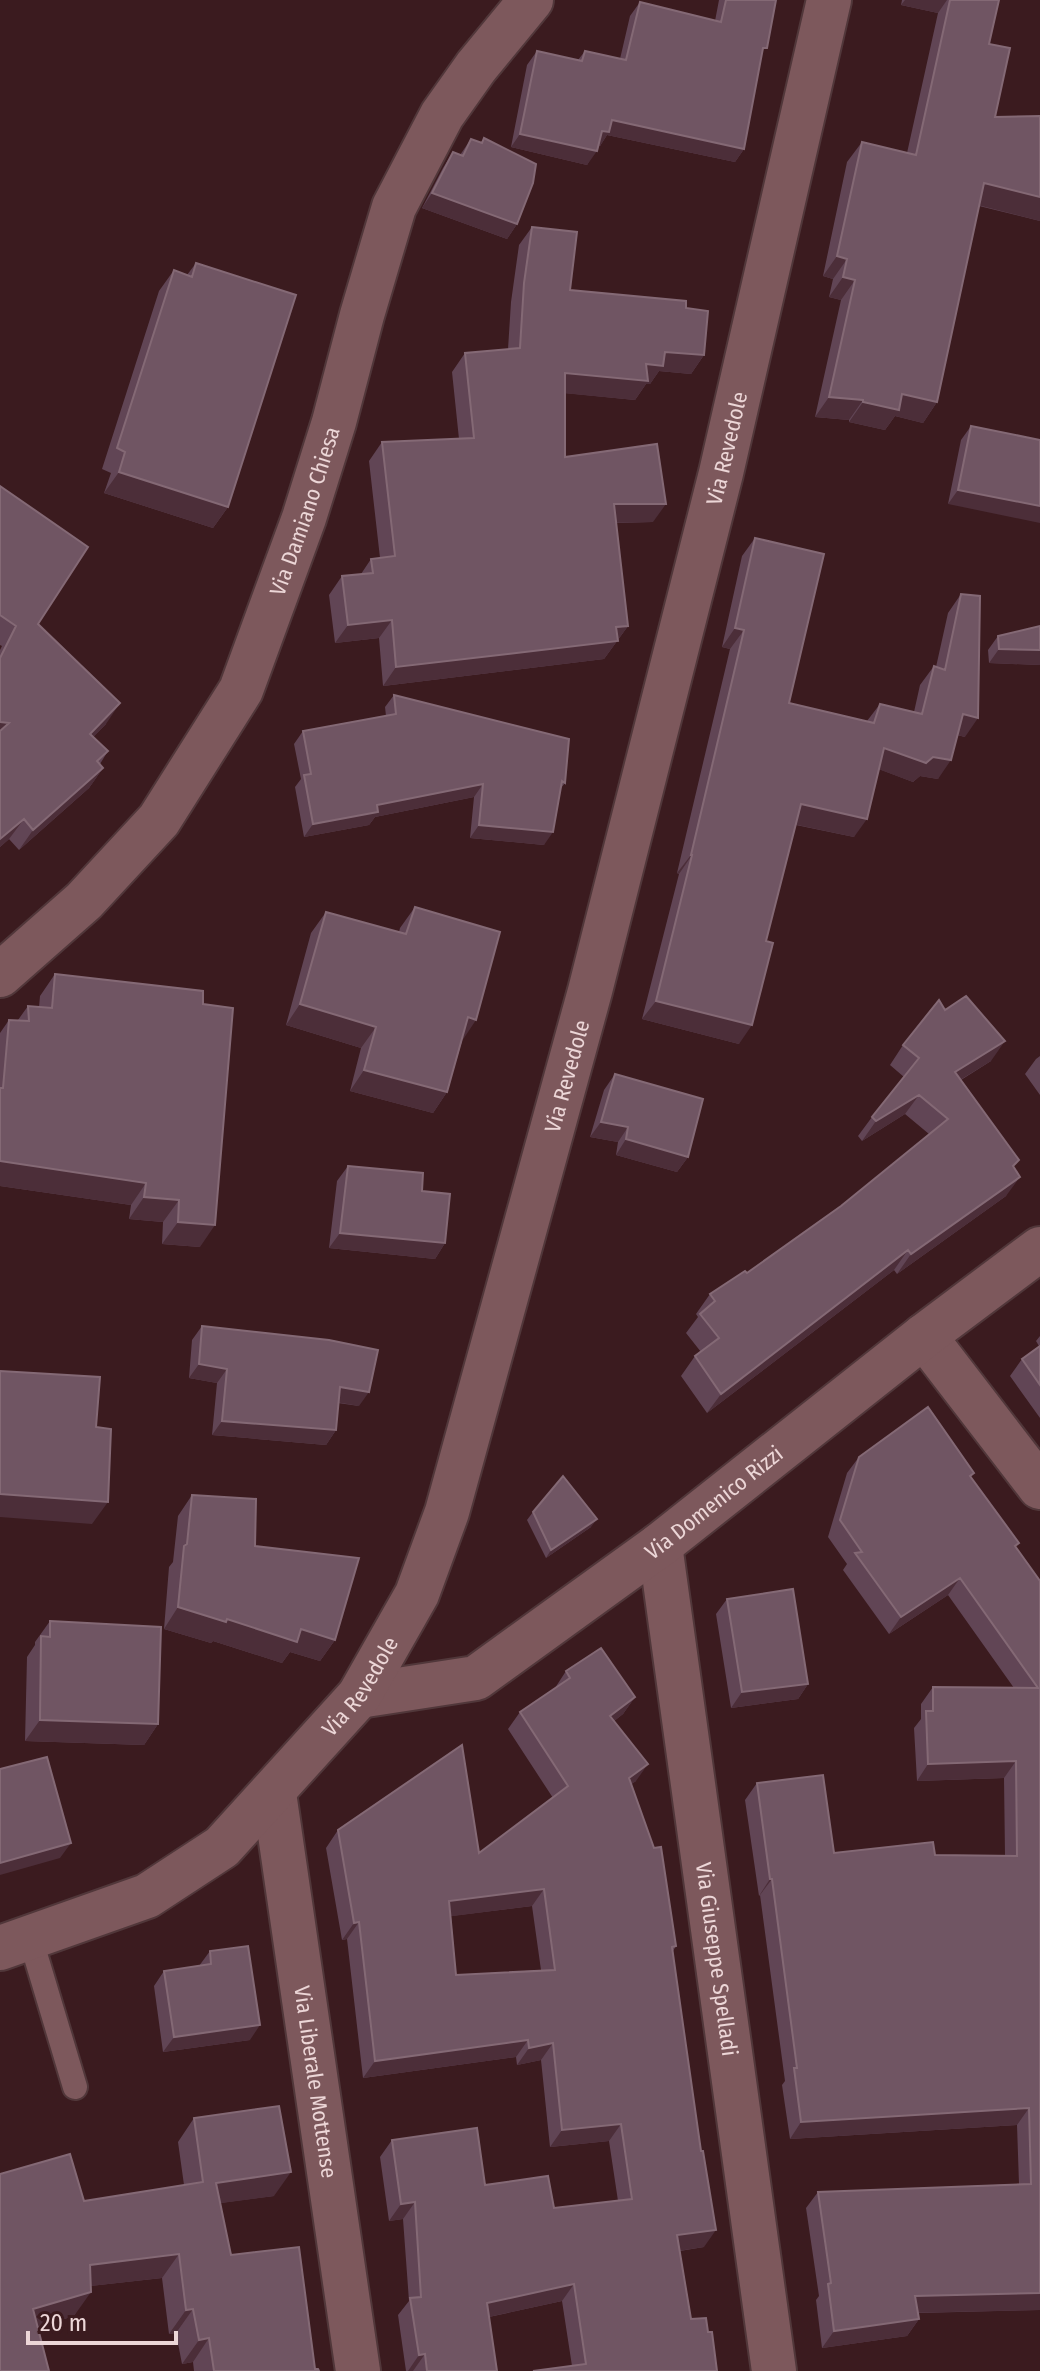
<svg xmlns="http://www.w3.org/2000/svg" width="1040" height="2371" font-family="'Fira Sans Condensed',sans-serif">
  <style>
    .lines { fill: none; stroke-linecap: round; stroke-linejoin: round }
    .lane-casing { stroke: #51373a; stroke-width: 28 }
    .street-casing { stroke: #51373a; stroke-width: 48 }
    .lane { stroke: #7d585c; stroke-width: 24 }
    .street { stroke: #7d585c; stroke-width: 44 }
    .wall { fill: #614555; fill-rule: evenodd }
    .shaded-wall { fill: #4c2e39 }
    .building { fill: #705563; stroke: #846975; stroke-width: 2; fill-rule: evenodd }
    .labels { text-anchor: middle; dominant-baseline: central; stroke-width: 8; stroke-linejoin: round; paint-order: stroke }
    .street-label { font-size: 22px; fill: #ecd6d7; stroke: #3b1b1f }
  </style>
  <rect width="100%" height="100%" fill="#3b1b1f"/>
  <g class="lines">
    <defs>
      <path id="lane" d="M30,1937L75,2087"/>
      <g id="street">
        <path id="s1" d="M0,975L84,901L159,820L241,690L304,518L334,422L362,315L394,207L442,115L476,67L531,0"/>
        <path d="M924,1336L1040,1487"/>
        <path id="s2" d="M660,1545L774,2371"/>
        <path id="s3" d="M359,1696L476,1678L660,1545L924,1336L1040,1249"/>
        <path id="s4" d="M274,1793L358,2371"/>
        <path id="s5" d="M0,1948L147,1896L222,1847L359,1696L417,1594L447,1512L590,991L721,473L829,0"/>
      </g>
    </defs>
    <!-- lane casing -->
    <use href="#lane" class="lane-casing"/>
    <!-- street casing -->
    <use href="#street" class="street-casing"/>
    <!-- lane -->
    <use href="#lane" class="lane"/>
    <!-- street -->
    <use href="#street" class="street"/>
  </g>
  <!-- wall -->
  <path class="wall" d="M719,0H776L761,58L744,149L735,162L607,135L600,146H598L587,165L511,147L527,65L537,51L578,60L585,51L620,59L630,16L640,2L715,21Z
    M902,0H999L989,44L995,117L1040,116V221L979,206L937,402L923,423L895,416L885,430L849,422V420L815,417L841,300L829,297L833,279L823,276L847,162L862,142L907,153L938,13L901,5Z
    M484,138L517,224L507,239L422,208L443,168L453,152L460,155L471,139L481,143Z
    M532,227L570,290L686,308L704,355L691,374L659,371L650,384H646L635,400L565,393V457L653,522L616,523L628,626L604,659L383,686L379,638L335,643L329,595L342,576L361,574L371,559L380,558L369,461L382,442L459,439L452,372L465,353L508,349L511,302L519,245Z
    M196,263L228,507L213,528L104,493L111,473L102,469L159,291L174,270L187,275Z
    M971,426L1040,440L948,504L961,440Z
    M0,486L38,624L106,724L93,737L108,751L100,764L103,768L89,788L19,850L9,839L0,847V650L2,646L0,645Z
    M755,538L789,703L867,721L880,704L914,712L920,685L934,666L936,667L948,613L961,594L965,737L957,735L938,779L920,776L913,782L879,769L854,837L796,825L739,1044L642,1019L679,874L677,873L730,649L722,647L742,556Z
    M1040,626V665L989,663L988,650L998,636Z
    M394,695L565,783L561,788L544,845L470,838L474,797L375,817L369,825L304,837L295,787L301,779L294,744L303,731L386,716L385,707Z
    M415,907L462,1041L447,1092L433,1113L350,1091L361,1048L286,1025L311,933L326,912L399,932L400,928Z
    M55,974L203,991L200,1247L162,1244L163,1222L129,1219L131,1205L0,1186V1033L9,1020H18L28,1006L39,1007L40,996Z
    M945,1010L991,1061L961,1080L1014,1168L1006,1196L897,1274L894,1270L707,1413L681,1376L695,1356L701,1352L686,1333L698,1317L696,1314L710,1294L747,1273L841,1206L929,1134L905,1114L862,1141L858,1136L872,1117L904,1077L890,1065L903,1045Z
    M1040,1056V1095L1025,1074L1036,1059Z
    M615,1074L688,1157L677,1172L616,1155L618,1142L590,1137L604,1090Z
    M348,1166L422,1191L445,1243L435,1259L329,1248L337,1181Z
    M202,1326L359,1406L338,1403L336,1430L326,1445L212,1435L217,1383L189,1378L192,1340Z
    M1040,1336V1418L1010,1376L1022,1359L1039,1346L1036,1341Z
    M859,1457L974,1473L971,1477L1016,1547L1040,1581V2310L918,2313L919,2319L907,2336L822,2348L816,2300L819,2296L806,2208L818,2192L1019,2184L1017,2125L790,2139L782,2085L785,2081L760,1895L759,1896L745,1800L757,1783L834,1853L1005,1856L1004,1778L917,1781L914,1728L921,1719V1704L933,1687L1014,1688L948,1595L889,1634L843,1570L847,1564L828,1537L847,1473Z
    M192,1495L255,1546L335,1640L320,1661L290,1652L282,1663L213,1641L211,1643L164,1629L169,1567L173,1562L178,1516Z
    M533,1512L591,1527L546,1558L527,1520Z
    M727,1599L808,1684L798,1699L731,1708L716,1614Z
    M50,1621L158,1724L144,1745L25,1741L27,1657L35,1645V1642Z
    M566,1671L635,1697L623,1714L614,1721L636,1781L631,1784L676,1946L673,1951L704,2247L680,2251L691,2319L708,2332L717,2371L572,2366L562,2301L489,2317L497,2371H406L398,2315L409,2301L403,2219L389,2221L380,2157L392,2140L485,2185L554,2208L618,2201L609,2141L550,2147L541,2060L517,2065L516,2057L363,2078L347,1939L342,1940L326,1848L338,1830L479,1853L553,1798L508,1729L520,1712L555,1688ZM532,1906L541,1970L456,1975L451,1916Z
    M210,1951L250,2040L163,2052L154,1986L164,1971L199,1966Z
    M194,2118L274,2196L220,2203L231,2255L315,2369L319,2371H194L193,2362L182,2364L176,2333L169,2334L162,2278L90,2286L74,2316L38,2327L0,2371L84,2201L184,2185L178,2142Z"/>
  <!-- shaded-wall -->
  <path class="shaded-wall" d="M905,0H947L938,13L901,5Z
    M612,120L744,149L735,162L607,135L600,146L593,144L602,131Z
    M520,134L597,151L587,165L511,147Z
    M984,183L1040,197V221L970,203Z
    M432,193L517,224L507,239L422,208Z
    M837,256L847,259L833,279L823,276Z
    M843,277L855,280L841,300L829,297Z
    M665,352L704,355L691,374L659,371L650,384H646L635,400L552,392L565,373L646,364Z
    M902,394L937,402L923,423L895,416L885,430L849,422L863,402Z
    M829,397L863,400L849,420L815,417Z
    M119,472L228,507L213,528L104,493Z
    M958,490L1040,506V523L948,504Z
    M614,504H666L653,522L601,523Z
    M392,620L379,638L335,643L348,625Z
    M628,626L604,659L383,686L396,667Z
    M735,628L744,630L730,649L722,647Z
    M999,649L1040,650V665L989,663Z
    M120,703L106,724L76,755L90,734Z
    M963,714L978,718L965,737L950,733Z
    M0,722L9,723L0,736Z
    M884,748L951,760L938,779L920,776L913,782L870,766Z
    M103,768L89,788L19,850L33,830Z
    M483,784L474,797L375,817L369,825L304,837L313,824L377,805Z
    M801,804L867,819L854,837L788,823Z
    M24,819L9,839L0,847V839Z
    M479,825L553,832L544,845L470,838Z
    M691,855H692L679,874L677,873Z
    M656,1001L752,1025L739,1044L642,1019Z
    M300,1004L376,1027L361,1048L286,1025Z
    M468,1017L476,1020L462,1041Z
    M1005,1041L991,1061L942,1091L955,1072Z
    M364,1070L447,1092L433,1113L350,1091Z
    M919,1095L905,1114L862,1141L876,1121Z
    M601,1122L628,1127L618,1142L590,1137Z
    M626,1139L688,1157L677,1172L616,1155Z
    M0,1161L146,1183L131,1205L0,1186Z
    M1020,1177L1006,1196L897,1274L911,1254Z
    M144,1197L179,1200L163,1222L129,1219Z
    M178,1222L215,1225L200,1247L162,1244Z
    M340,1233L445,1243L435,1259L329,1248Z
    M908,1250L894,1270L707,1413L721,1394Z
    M199,1364L227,1369L217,1383L189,1378Z
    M340,1387L369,1392L359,1406L330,1401Z
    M222,1421L336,1430L326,1445L212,1435Z
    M0,1494L108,1502L92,1524L0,1517Z
    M597,1519L591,1527L546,1558L551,1550Z
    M960,1578L948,1595L889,1634L901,1617Z
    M178,1607L227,1619L301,1629L335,1640L320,1661L290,1652L282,1663L213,1641L211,1643L164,1629Z
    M808,1684L798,1699L731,1708L742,1692Z
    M635,1697L623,1714L598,1734L610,1716Z
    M40,1720L158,1724L144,1745L25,1741Z
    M1016,1761L1004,1778L917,1781L928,1764Z
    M648,1764L636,1781L617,1795L629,1778Z
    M71,1843L60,1858L0,1875V1863Z
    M770,1879H772L760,1895L759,1896Z
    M544,1889L532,1906L438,1918L449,1901Z
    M359,1922L347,1939L342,1940L354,1923Z
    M260,2025L250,2040L163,2052L174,2037Z
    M528,2040L516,2057L363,2078L375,2061Z
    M553,2043L541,2060L517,2065L529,2048Z
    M1029,2108L1017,2125L790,2139L801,2122Z
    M621,2124L609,2141L550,2147L562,2130Z
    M291,2172L274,2196L199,2206L216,2183Z
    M415,2202L403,2219L389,2221L401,2204Z
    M716,2230L704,2247L665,2253L677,2235Z
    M179,2254L162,2278L73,2288L90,2265Z
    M574,2284L562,2301L475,2320L487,2303Z
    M91,2292L74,2316L16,2333L33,2309Z
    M1040,2293V2310L904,2313L915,2296Z
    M193,2309L176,2333L169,2334L186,2310Z
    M919,2319L907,2336L822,2348L834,2331Z
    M209,2338L193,2362L182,2364L199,2340Z
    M425,2354L413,2371H408L419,2355Z"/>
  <!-- building -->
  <path class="building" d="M726,0H776L767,48H763L744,149L612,120L609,132L602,131L597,151L520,134L537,51L582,61L585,51L626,60L640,2L721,22Z
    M950,0H999L989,44L1010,48L995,117L1040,116V197L984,183L937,402L902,394L899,410L863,402V400L829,397L855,280L843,277L847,259L837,256L862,142L916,155Z
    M484,138L536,164L533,183L517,224L432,193L453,152L463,156L471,139L482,143Z
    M532,227L577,232L570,290L686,301V308L708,311L704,355L665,352L663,366L646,364L648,381L565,373V457L657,444L666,504H614L628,626L616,627L618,641L396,667L392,620L348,625L342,576L373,573L371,559L395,556L382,442L474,438L465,353L520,348L524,283Z
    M196,263L296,295L228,507L119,472L125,452L117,448L174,270L192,277Z
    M971,426L1040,440V506L958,490Z
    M0,486L88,547L38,624L120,703L90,734L108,751L97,761L103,768L33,830L24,819L0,839V731L9,723L0,722V658L16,626L0,615Z
    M755,538L824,554L789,703L874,723L880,704L922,714L934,666L945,670L961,594L980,596L978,718L963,714L951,760L933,757L926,763L884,748L867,819L801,804L766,941L773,943L752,1025L656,1001L692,855H691L744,630L735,628Z
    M1040,626V650L999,649L998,636Z
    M394,695L569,739L565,783L562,781L553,832L479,825L483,784L377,805L378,812L313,824L304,775L311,774L303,731L396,714Z
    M415,907L500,932L476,1020L468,1017L447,1092L364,1070L376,1027L300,1004L326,912L406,934Z
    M55,974L203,991V1004L233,1008L215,1225L178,1222L179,1200L144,1197L146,1183L0,1161V1088H3L9,1020L29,1021L28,1006L52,1008Z
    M966,996L1005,1041L955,1072L1019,1160L1013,1166L1020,1177L911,1254L908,1250L721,1394L695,1356L719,1338L700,1314L715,1301L710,1294L745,1271L747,1273L841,1206L948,1119L919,1095L876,1121L872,1117L919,1058L903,1045L939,1000L945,1010Z
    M615,1074L703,1099L688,1157L626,1139L628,1127L601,1122Z
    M348,1166L423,1173L422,1191L450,1194L445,1243L340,1233Z
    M202,1326L329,1340L378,1350L369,1392L340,1387L336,1430L222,1421L227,1369L199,1364Z
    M1040,1346V1385L1022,1359Z
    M0,1371L100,1377L96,1427L111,1429L108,1502L0,1494Z
    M928,1407L974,1473L970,1476L1019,1543L1015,1546L1040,1581V2293L915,2296L919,2319L834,2331L828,2284L831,2283L818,2192L1031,2184L1029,2108L801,2122L794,2068H797L772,1879H770L757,1783L823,1775L834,1853L933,1842L935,1855L1017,1856L1016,1761L928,1764L926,1711H933V1687L1038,1688L960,1578L901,1617L855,1553L862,1552L840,1520L859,1457Z
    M563,1476L597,1519L551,1550L533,1512Z
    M192,1495L256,1499L255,1546L359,1558L335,1640L301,1629L297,1642L227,1619L226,1622L178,1607L184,1546L187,1544Z
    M793,1589L808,1684L742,1692L727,1599Z
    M50,1621L161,1627L158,1724L40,1720L41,1636L50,1637Z
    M601,1648L635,1697L610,1716L648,1764L629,1778L654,1848L661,1847L676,1946L672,1947L701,2151H703L716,2230L677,2235L691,2319L706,2318L708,2332H712L717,2371H533L586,2364L574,2284L487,2303L497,2371H427L425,2354L419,2355L410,2298L421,2297L415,2202L401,2204L392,2140L477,2128L485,2185L548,2176L554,2208L632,2199L621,2124L562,2130L553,2043L529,2048L528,2040L375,2061L359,1922L354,1923L338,1830L462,1745L479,1853L568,1786L520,1712L570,1678L566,1671ZM544,1889L555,1970L456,1975L449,1901Z
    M47,1757L71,1843L0,1863V1769Z
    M248,1946L260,2025L174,2037L164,1971L211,1964L210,1951Z
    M279,2106L291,2172L216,2183L231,2255L299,2247L315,2369H318L319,2371H214L209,2338L199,2340L193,2309L186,2310L179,2254L90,2265L91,2292L33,2309L49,2371H0V2174L70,2154L84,2201L203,2182L194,2118Z"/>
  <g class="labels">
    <!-- street labels -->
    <g class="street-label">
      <text stroke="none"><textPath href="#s5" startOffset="1754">Via Revedole</textPath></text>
      <text stroke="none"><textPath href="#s1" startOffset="566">Via Damiano Chiesa</textPath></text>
      <text stroke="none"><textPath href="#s5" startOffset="1106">Via Revedole</textPath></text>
      <text stroke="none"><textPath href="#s3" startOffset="414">Via Domenico Rizzi</textPath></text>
      <text stroke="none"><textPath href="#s5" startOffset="458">Via Revedole</textPath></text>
      <text stroke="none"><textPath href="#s2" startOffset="418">Via Giuseppe Spelladi</textPath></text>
      <text stroke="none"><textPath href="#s4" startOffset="292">Via Liberale Mottense</textPath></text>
    </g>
  </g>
  <!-- scale -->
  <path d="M28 2331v12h148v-12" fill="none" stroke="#ecd6d7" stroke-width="4"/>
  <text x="40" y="2331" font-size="24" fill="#ecd6d7" stroke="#3b1b1f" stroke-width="6" paint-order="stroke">20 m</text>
</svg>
